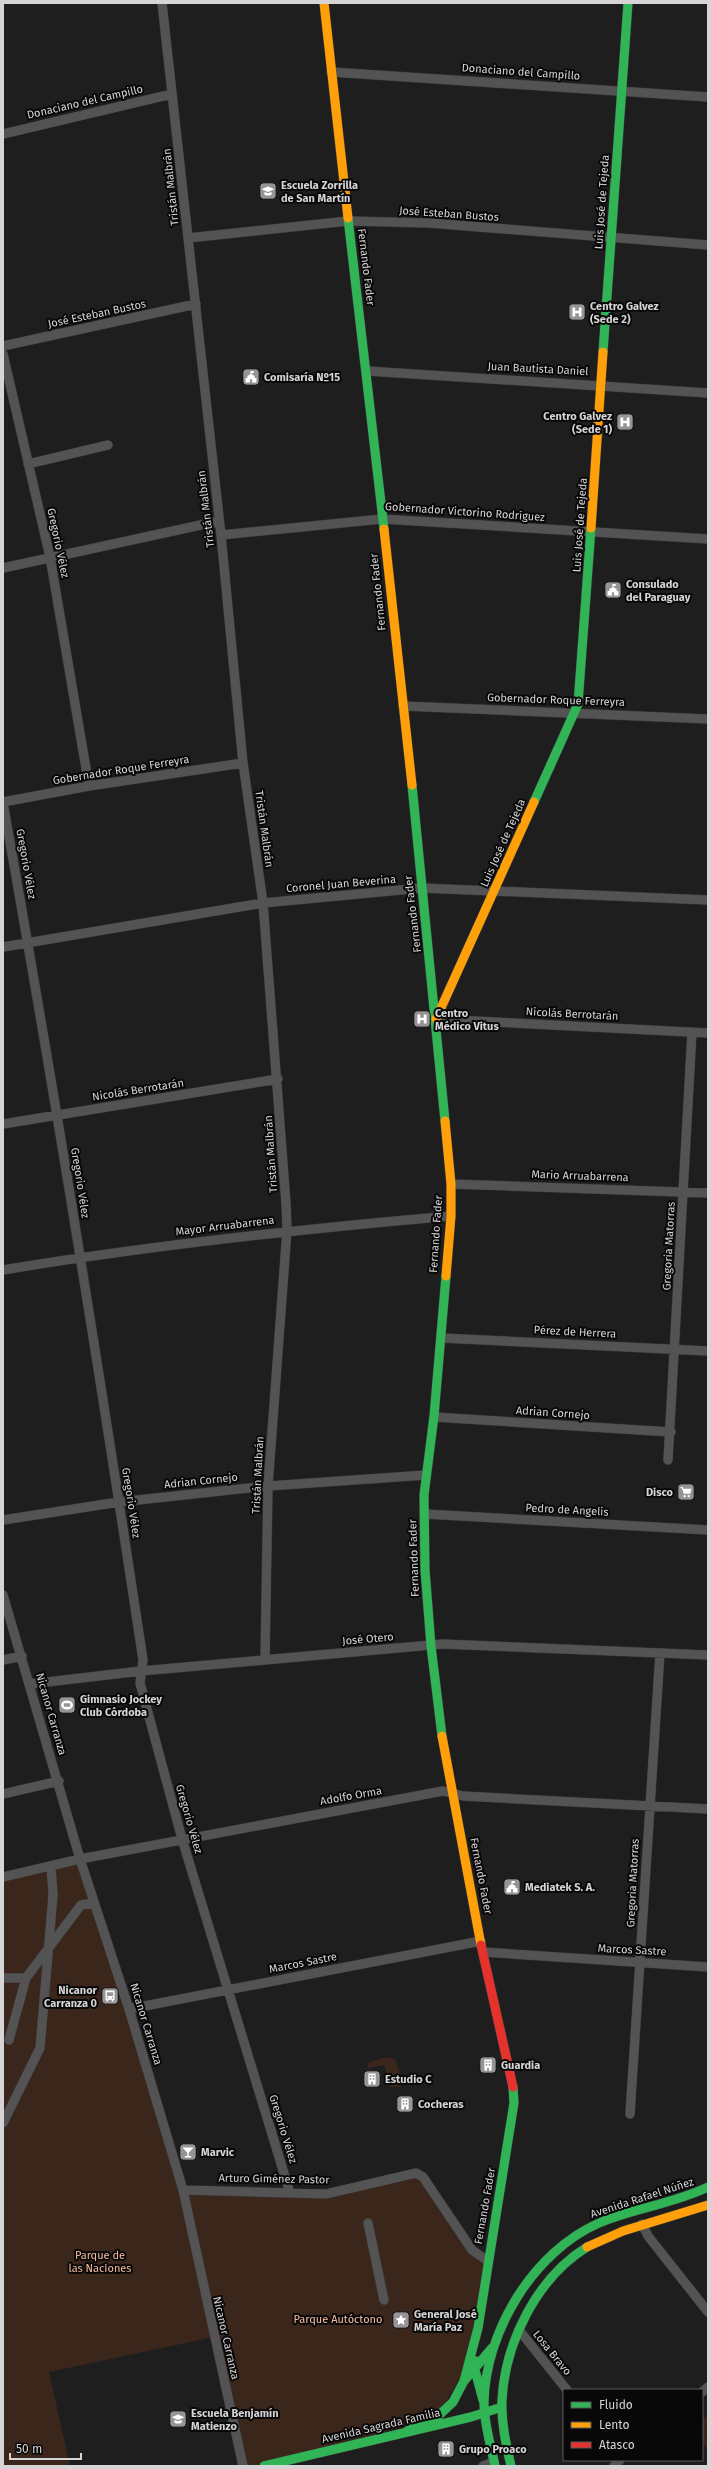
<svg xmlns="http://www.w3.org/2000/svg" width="711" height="2469" font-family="'Fira Sans',sans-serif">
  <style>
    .green { fill: #3b261c }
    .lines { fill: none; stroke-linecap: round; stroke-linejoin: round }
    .street-casing { stroke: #3a393a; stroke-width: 10 }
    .fast-casing { stroke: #3a393a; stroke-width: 10 }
    .slow-casing { stroke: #3a393a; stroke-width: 10 }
    .jam-casing { stroke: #3a393a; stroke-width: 10 }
    .street { stroke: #545354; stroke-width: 9 }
    .fast { stroke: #30b455; stroke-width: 9 }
    .slow { stroke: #ff9f0a; stroke-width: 9 }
    .jam { stroke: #e5322d; stroke-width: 9 }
    .labels { text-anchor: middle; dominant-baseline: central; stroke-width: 4; stroke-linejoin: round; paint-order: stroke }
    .street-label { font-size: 11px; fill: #d6d4d5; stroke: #090808 }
    .poi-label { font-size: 11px; font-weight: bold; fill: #d6d4d5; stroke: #090808; text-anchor: start }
    .park-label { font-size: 11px; fill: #f6bca1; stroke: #090808 }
  </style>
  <rect width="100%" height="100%" fill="#1f1e1f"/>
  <!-- green -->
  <path class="green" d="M80,1859L183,2189L326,2194L423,2177L472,2250L488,2261L470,2361L437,2417L264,2466H243L214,2337L49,2372L70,2466H3V1877Z
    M386,2057L395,2059L401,2077V2087H391L384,2065L368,2068V2063Z
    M708,2415V2450L702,2442V2420Z"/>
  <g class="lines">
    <defs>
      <path id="street" d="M162,3L221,535L243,763L263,903L286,1203L287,1230L268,1486L265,1660
        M331,72L708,97
        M3,134L172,94
        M188,238L348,221L429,223L708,245
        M3,346L196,304
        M3,354L50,557L89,786
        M367,371L708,393
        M28,464L108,445
        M221,535L382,519L708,539
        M3,568L219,521
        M403,706L708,719
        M3,802L89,786L243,763
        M3,803C54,1088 100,1374 143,1660L140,1683L182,1839L290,2193
        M3,947L263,903L422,888L708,900
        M436,1019L708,1033
        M3,1124L278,1079
        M451,1184L708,1193
        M3,1270C152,1245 301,1229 451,1216
        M441,1338L708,1351
        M434,1417L671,1432
        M668,1460L692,1032
        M425,1514L708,1530
        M3,1520L119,1502L268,1486L426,1475
        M3,1595L80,1859L129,2009L183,2190L243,2466
        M3,1660L22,1656
        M30,1684L141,1671L442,1644L708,1655
        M3,1794L59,1781
        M3,1877L80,1859L443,1791L463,1796L708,1809
        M483,1952L708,1967
        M3,1978H26
        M129,2009L481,1941
        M9,2040L26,1978L81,1905L94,1903
        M630,2114L660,1653
        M3,2123L40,2048L53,1895L51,1866
        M183,2190L326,2194L416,2173L423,2177L472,2250L488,2261
        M368,2223L384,2300
        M642,2224L648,2236L708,2312
        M519,2330L567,2390
        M702,2392L708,2387
        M483,2466L494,2462
        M614,2466L620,2460"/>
      <path id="fast" d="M348,218L384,529
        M603,352L628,3
        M412,785L445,1121
        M534,802L578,704L591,528
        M442,1736L431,1646L425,1570L424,1495L434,1416L446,1276
        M476,2361L475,2370L483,2400
        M464,2381L492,2348
        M407,2431L437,2417L453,2402L464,2381L478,2328L514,2103L513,2087
        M264,2466L471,2417L502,2407
        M495,2466C491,2446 484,2424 484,2403C485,2332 533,2252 599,2223C634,2208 673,2204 708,2187
        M511,2466C506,2444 501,2422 502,2400C505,2342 537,2278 587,2247"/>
      <path id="slow" d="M324,3L348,218
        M591,528L603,352
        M384,529L412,785
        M436,1019L534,802
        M445,1121L451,1184V1216L446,1276
        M442,1736L481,1945
        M587,2247L623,2231L708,2205"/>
      <path id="jam" d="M481,1945L513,2087"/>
    </defs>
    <!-- street casing -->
    <use href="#street" class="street-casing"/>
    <!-- fast casing -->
    <use href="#fast" class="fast-casing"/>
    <!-- slow casing -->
    <use href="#slow" class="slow-casing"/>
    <!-- jam casing -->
    <use href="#jam" class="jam-casing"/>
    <!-- street -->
    <use href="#street" class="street"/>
    <!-- fast -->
    <use href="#fast" class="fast"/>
    <!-- slow -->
    <use href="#slow" class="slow"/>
    <!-- jam -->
    <use href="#jam" class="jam"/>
  </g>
  <!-- icons -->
  <defs>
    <symbol id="school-square" viewBox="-11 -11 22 22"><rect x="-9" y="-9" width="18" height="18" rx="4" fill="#969495" stroke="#090808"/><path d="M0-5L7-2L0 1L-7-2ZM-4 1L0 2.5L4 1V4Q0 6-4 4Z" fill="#fff"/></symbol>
    <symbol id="hospital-square" viewBox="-11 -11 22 22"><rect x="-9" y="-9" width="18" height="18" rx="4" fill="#969495" stroke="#090808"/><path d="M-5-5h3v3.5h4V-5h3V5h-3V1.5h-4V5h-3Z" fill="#fff"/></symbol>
    <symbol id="civic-square" viewBox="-11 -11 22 22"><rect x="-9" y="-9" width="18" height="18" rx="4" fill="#969495" stroke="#090808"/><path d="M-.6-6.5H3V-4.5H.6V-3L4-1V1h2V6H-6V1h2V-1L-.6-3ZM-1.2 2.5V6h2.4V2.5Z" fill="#fff"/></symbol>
    <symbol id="supermarket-square" viewBox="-11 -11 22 22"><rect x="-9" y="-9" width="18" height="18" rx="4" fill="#969495" stroke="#090808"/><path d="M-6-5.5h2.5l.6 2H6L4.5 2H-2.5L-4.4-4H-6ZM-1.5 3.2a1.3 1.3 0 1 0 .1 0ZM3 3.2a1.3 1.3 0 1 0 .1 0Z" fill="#fff"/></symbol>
    <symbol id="stadium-square" viewBox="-11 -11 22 22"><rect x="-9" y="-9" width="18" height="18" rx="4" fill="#969495" stroke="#090808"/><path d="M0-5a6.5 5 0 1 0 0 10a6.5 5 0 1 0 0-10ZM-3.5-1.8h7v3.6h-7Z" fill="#fff"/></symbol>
    <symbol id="bus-square" viewBox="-11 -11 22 22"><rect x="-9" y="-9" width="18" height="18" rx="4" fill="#969495" stroke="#090808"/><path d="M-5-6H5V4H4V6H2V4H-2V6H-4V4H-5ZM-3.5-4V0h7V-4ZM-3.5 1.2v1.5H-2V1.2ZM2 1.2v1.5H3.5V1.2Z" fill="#fff"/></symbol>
    <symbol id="building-square" viewBox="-11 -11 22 22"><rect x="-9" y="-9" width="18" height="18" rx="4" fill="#969495" stroke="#090808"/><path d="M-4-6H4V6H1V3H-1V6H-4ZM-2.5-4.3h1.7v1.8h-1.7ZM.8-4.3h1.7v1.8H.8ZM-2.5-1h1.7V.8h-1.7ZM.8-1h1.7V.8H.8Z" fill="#fff"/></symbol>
    <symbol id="bar-square" viewBox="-11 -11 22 22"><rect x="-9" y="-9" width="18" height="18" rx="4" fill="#969495" stroke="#090808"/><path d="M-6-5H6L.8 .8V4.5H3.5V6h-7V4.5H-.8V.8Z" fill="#fff"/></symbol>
    <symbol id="sight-square" viewBox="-11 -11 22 22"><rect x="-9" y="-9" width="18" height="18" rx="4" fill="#969495" stroke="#090808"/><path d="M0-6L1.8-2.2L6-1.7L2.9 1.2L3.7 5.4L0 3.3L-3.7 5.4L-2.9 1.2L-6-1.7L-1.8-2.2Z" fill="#fff"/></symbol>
  </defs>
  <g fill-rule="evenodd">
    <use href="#school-square" x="258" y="181" width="20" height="20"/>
    <use href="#hospital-square" x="567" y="302" width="20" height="20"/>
    <use href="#civic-square" x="241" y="367" width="20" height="20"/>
    <use href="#hospital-square" x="615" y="412" width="20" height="20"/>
    <use href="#civic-square" x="603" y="580" width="20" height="20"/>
    <use href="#hospital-square" x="412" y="1009" width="20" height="20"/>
    <use href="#supermarket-square" x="676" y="1482" width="20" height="20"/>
    <use href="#stadium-square" x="57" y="1695" width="20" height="20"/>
    <use href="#civic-square" x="502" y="1877" width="20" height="20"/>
    <use href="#bus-square" x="100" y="1986" width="20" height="20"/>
    <use href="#building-square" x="478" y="2055" width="20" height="20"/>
    <use href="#building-square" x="362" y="2069" width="20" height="20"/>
    <use href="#building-square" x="395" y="2094" width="20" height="20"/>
    <use href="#bar-square" x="178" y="2142" width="20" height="20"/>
    <use href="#sight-square" x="391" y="2310" width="20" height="20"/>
    <use href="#school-square" x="168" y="2409" width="20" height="20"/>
    <use href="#building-square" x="436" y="2439" width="20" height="20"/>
  </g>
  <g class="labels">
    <!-- street labels -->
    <g class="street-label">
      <text transform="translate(521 72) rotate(4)">Donaciano del Campillo</text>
      <text transform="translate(85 102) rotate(-13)">Donaciano del Campillo</text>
      <text transform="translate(171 187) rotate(-96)">Tristán Malbrán</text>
      <text transform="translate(602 202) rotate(-86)">Luis José de Tejeda</text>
      <text transform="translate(449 214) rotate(4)">José Esteban Bustos</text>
      <text transform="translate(366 267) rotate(83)">Fernando Fader</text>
      <text transform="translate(97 314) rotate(-12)">José Esteban Bustos</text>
      <text transform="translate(538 369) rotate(3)">Juan Bautista Daniel</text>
      <text transform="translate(206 509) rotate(-97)">Tristán Malbrán</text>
      <text transform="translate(465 512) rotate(4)">Gobernador Victorino Rodríguez</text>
      <text transform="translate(580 525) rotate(-86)">Luis José de Tejeda</text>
      <text transform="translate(58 543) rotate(78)">Gregorio Vélez</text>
      <text transform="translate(378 592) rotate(-96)">Fernando Fader</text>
      <text transform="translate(556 700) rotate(2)">Gobernador Roque Ferreyra</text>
      <text transform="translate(121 770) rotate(-9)">Gobernador Roque Ferreyra</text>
      <text transform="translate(264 829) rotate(82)">Tristán Malbrán</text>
      <text transform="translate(503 843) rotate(-66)">Luis José de Tejeda</text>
      <text transform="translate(26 864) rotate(80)">Gregorio Vélez</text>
      <text transform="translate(341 884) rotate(-5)">Coronel Juan Beverina</text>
      <text transform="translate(413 914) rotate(-97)">Fernando Fader</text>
      <text transform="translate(572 1014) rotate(3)">Nicolás Berrotarán</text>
      <text transform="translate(138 1090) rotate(-9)">Nicolás Berrotarán</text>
      <text transform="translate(271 1154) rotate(-94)">Tristán Malbrán</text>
      <text transform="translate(580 1176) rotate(2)">Mario Arruabarrena</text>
      <text transform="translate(80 1183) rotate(81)">Gregorio Vélez</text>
      <text transform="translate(225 1226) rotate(-7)">Mayor Arruabarrena</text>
      <text transform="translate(436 1234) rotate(-86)">Fernando Fader</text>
      <text transform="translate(669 1246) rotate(-87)">Gregoria Matorras</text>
      <text transform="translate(575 1332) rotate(3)">Pérez de Herrera</text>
      <text transform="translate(553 1413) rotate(4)">Adrian Cornejo</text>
      <text transform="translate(258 1475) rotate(-87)">Tristán Malbrán</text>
      <text transform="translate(201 1481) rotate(-6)">Adrian Cornejo</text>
      <text transform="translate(131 1503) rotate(81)">Gregorio Vélez</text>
      <text transform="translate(567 1510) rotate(3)">Pedro de Angelis</text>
      <text transform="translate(414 1558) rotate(-92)">Fernando Fader</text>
      <text transform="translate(368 1639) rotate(-5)">José Otero</text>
      <text transform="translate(51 1714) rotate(74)">Nicanor Carranza</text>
      <text transform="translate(351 1796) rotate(-10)">Adolfo Orma</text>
      <text transform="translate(189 1819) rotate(74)">Gregorio Vélez</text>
      <text transform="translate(481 1876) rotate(79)">Fernando Fader</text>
      <text transform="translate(633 1883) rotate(-87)">Gregoria Matorras</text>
      <text transform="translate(632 1950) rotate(3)">Marcos Sastre</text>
      <text transform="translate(303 1963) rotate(-11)">Marcos Sastre</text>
      <text transform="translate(146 2024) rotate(73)">Nicanor Carranza</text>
      <text transform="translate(283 2129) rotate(73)">Gregorio Vélez</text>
      <text transform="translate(274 2179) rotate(1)">Arturo Giménez Pastor</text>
      <text transform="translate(642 2198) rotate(-18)">Avenida Rafael Núñez</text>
      <text transform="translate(485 2206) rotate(-80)">Fernando Fader</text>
      <text transform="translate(226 2338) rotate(77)">Nicanor Carranza</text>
      <text transform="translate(552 2353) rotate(51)">Losa Bravo</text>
      <text transform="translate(381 2426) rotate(-13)">Avenida Sagrada Familia</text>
    </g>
    <!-- poi labels -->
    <g class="poi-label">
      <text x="281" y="185">Escuela Zorrilla<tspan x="281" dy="13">de San Martín</tspan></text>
      <text x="590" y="306">Centro Galvez<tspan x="590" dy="13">(Sede 2)</tspan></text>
      <text x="264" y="377">Comisaría Nº15</text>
      <text x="612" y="416" text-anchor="end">Centro Galvez<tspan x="612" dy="13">(Sede 1)</tspan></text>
      <text x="626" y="584">Consulado<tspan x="626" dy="13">del Paraguay</tspan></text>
      <text x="435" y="1013">Centro<tspan x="435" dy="13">Médico Vitus</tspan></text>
      <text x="673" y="1492" text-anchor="end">Disco</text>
      <text x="80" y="1699">Gimnasio Jockey<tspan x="80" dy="13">Club Córdoba</tspan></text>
      <text x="525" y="1887">Mediatek S. A.</text>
      <text x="97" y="1990" text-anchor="end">Nicanor<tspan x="97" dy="13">Carranza 0</tspan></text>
      <text x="501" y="2065">Guardia</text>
      <text x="385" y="2079">Estudio C</text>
      <text x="418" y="2104">Cocheras</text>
      <text x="201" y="2152">Marvic</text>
      <text x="414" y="2314">General José<tspan x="414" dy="13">María Paz</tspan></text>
      <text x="191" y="2413">Escuela Benjamín<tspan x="191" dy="13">Matienzo</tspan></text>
      <text x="459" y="2449">Grupo Proaco</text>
    </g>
    <!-- park labels -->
    <g class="park-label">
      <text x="100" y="2255">Parque de<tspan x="100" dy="13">las Naciones</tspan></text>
      <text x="338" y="2319">Parque Autóctono</text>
    </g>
  </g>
  <!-- border -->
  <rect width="711" height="2469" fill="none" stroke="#d6d4d5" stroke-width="8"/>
  <!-- legend -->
  <rect x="563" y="2389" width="140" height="72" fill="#090808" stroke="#5b5a5a"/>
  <rect x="571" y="2402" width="20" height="6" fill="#30b455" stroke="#5b5a5a"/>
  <text x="599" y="2409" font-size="12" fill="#d6d4d5">Fluido</text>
  <rect x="571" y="2422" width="20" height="6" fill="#ff9f0a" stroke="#5b5a5a"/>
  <text x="599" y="2429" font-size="12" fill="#d6d4d5">Lento</text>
  <rect x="571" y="2442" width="20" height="6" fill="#e5322d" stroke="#5b5a5a"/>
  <text x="599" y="2449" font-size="12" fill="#d6d4d5">Atasco</text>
  <!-- scale -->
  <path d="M10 2453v6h71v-6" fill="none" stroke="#d6d4d5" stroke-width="2"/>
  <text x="16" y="2453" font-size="12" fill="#d6d4d5" stroke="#090808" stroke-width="3" paint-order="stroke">50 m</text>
</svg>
